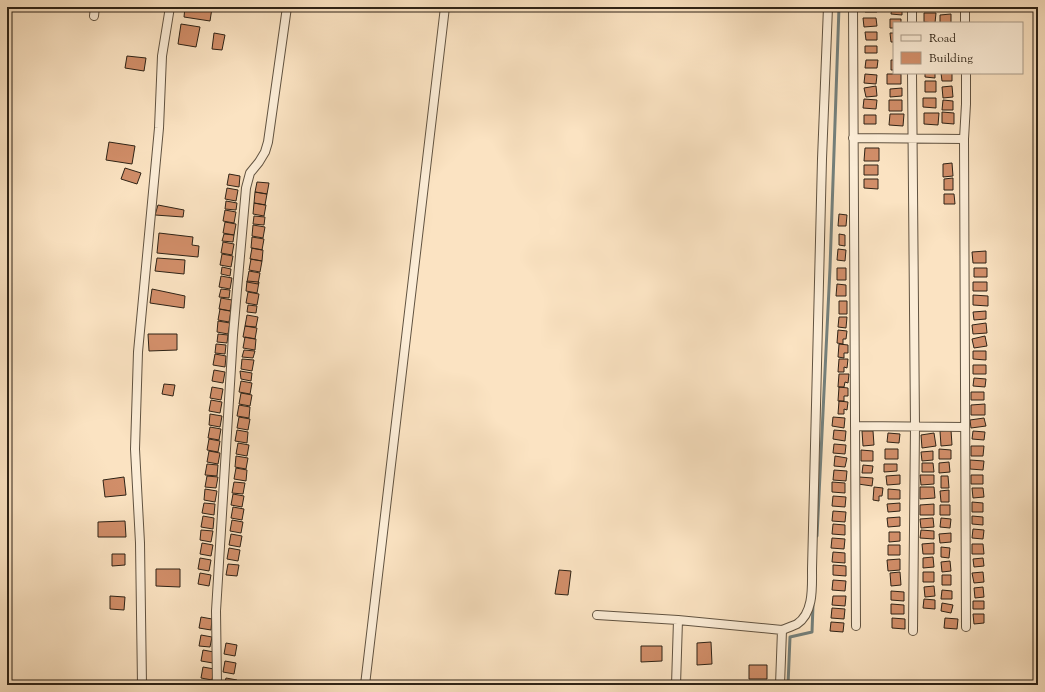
<svg xmlns="http://www.w3.org/2000/svg" width="1045" height="692" font-family="'Sorts Mill Goudy',serif">
  <style>
    .lines { fill: none; stroke-linecap: round; stroke-linejoin: round }
    .stream { stroke: #747f7a; stroke-width: 3 }
    .building { fill: #d18e69; stroke: #2e2316 }
    .minor-casing { stroke: #615341; stroke-width: 10 }
    .minor { stroke: #fcedd7; stroke-width: 8 }
  </style>
  <rect width="100%" height="100%" fill="#fbe3c2"/>
  <filter id="stains"><feTurbulence type="fractalNoise" baseFrequency=".005" numOctaves="4"/><feColorMatrix values="0 0 0 0 .2 0 0 0 0 .09 0 0 0 0 .02 0 0 0 .5 -.17"/></filter>
  <radialGradient id="worn" r=".72"><stop offset=".6" stop-color="#630" stop-opacity="0"/><stop offset="1" stop-color="#630" stop-opacity=".3"/></radialGradient>
  <g class="lines">
    <!-- stream -->
    <path class="stream" d="M817,536L830,268L839,7
      M788,685L790,637L812,632L813,605"/>
  </g>
  <!-- building -->
  <path class="building" d="M185,7H201L212,8L210,21L184,17Z
    M865,7H877V12H865Z
    M892,7H902V15L891,14Z
    M923,7H936V10H923Z
    M942,7H952V11H942Z
    M924,13H936L935,23L924,22Z
    M951,14V23H940V15Z
    M863,18H876L877,26L864,27Z
    M890,19H901V23H894V28H890Z
    M181,24L200,27L196,47L178,44Z
    M865,32H877V40H866Z
    M214,33L225,35L222,50L212,49Z
    M890,33H894V42H891Z
    M865,46H877V53H865Z
    M127,56L146,58L144,71L125,68Z
    M866,60H878L877,68H865Z
    M891,60H894V70H891Z
    M925,73H935V78L925,77Z
    M941,73H952V81H942Z
    M865,74L877,75L876,84L864,83Z
    M887,74H901V84H887Z
    M925,81H936V92H925Z
    M876,86L877,96L866,97L864,88Z
    M952,86L953,97L943,98L942,87Z
    M902,88V96L890,97V89Z
    M923,98H936V108L923,107Z
    M864,99L877,100L876,109L863,108Z
    M889,100H902V111H889Z
    M943,100L953,101V110H942Z
    M942,112L954,113V124L942,123Z
    M924,113H939L938,125L924,124Z
    M890,114H904L903,126L889,125Z
    M864,115H876V124H864Z
    M109,142L135,146L132,164L106,160Z
    M865,148H879V161H864Z
    M952,163L953,176L943,177V164Z
    M864,165H878V175H864Z
    M125,168L141,173L137,184L121,179Z
    M229,174L240,176L239,187L227,185Z
    M953,178V190H944V179Z
    M864,179H878V189L864,188Z
    M257,182L269,183L267,194L255,192Z
    M227,188L238,190L236,201L225,199Z
    M255,192L267,194L265,205L254,203Z
    M944,194H954L955,204H944Z
    M226,201L237,203L236,210L225,209Z
    M254,203L266,205L264,216L253,214Z
    M158,205L184,210L183,217L155,215Z
    M225,210L236,212L234,223L223,221Z
    M839,214L847,215L846,226H838Z
    M254,216L265,217L264,225L253,224Z
    M225,222L236,224L234,235L223,233Z
    M253,225L265,227L263,238L252,236Z
    M159,233L193,237L192,245L199,246L198,257L157,253Z
    M224,234L234,235L233,242L222,241Z
    M839,234L845,235V246L839,245Z
    M252,237L264,239L262,250L251,248Z
    M223,242L234,244L232,255L221,253Z
    M252,248L263,250L262,261L250,259Z
    M838,249L846,250L845,261L837,260Z
    M986,251V263H973L972,252Z
    M222,254L233,256L231,267L220,265Z
    M157,258L185,260L184,274L155,271Z
    M251,259L262,261L260,272L249,270Z
    M222,267L231,269L230,276L221,274Z
    M837,268H846V280H837Z
    M974,268H987V277H974Z
    M249,271L260,273L258,284L247,282Z
    M221,276L232,278L230,289L219,287Z
    M247,281L259,282L257,293L246,291Z
    M973,282H987V291H973Z
    M837,284L846,285V296H836Z
    M152,289L185,296L184,308L150,303Z
    M221,289L230,290L229,298L219,297Z
    M248,292L259,294L257,305L246,303Z
    M973,295L988,296V306L973,305Z
    M221,298L232,300L230,311L219,309Z
    M839,301H847V314H839Z
    M248,305L257,306L256,313L247,312Z
    M220,309L231,311L229,322L218,320Z
    M986,311V319L974,320L973,312Z
    M247,315L258,317L256,327L245,326Z
    M839,317H847L846,328L838,327Z
    M218,321L230,323L228,334L217,332Z
    M986,323L987,333L973,334L972,325Z
    M245,326L257,328L255,339L243,337Z
    M838,330L847,331L846,339H843V344L837,343Z
    M148,334H177V350L149,351Z
    M218,334L228,335L227,343L217,342Z
    M985,336L987,346L974,348L972,339Z
    M245,337L256,339L255,350L243,348Z
    M216,344L226,345L225,354L215,353Z
    M839,344L848,345V353H844V358L838,357Z
    M244,350L255,351L253,358L242,357Z
    M973,351H986V360L973,359Z
    M215,354L226,356L225,367L213,365Z
    M242,359L254,360L252,371L241,369Z
    M839,359H848L847,368L844,367V372H838Z
    M973,365H986V374H973Z
    M214,370L225,372L223,383L212,381Z
    M240,371L252,373L251,381L241,379Z
    M839,374H849L848,383L845,382L844,387H838Z
    M974,378L986,379L985,387L973,386Z
    M241,381L252,383L250,394L239,392Z
    M164,384L175,385L173,396L162,394Z
    M212,387L223,389L221,400L210,398Z
    M839,387L848,388V396H844V401H838Z
    M971,392H984V400H971Z
    M241,393L252,395L250,406L239,404Z
    M211,400L222,402L220,413L209,411Z
    M839,401L848,402L847,410L844,409V414H838Z
    M985,404V415H971V405Z
    M239,405L250,407L249,418L237,416Z
    M210,414L222,416L220,427L209,425Z
    M239,417L250,419L248,430L237,428Z
    M833,417L845,418L844,428L832,426Z
    M984,418L986,426L971,428L970,420Z
    M210,427L221,429L219,440L208,438Z
    M237,430L248,432L247,443L235,441Z
    M834,430L846,431L845,441L833,439Z
    M951,430L952,445L941,446L940,431Z
    M862,431H873L874,445L863,446Z
    M973,431L985,432L984,440L972,439Z
    M888,433L900,434L899,443L887,442Z
    M934,433L936,446L922,448L921,435Z
    M209,439L220,441L218,452L207,450Z
    M238,443L249,445L247,456L236,454Z
    M834,444L846,445L845,454L833,453Z
    M971,446H984L983,456H971Z
    M885,449H898V459H885Z
    M939,449L951,450V459H939Z
    M861,450L873,451V461H861Z
    M209,451L220,453L218,464L207,462Z
    M933,451V460L922,461L921,452Z
    M236,456L248,458L246,469L235,467Z
    M835,456L847,458L845,467L834,466Z
    M970,460L984,461L983,470L970,469Z
    M949,462L950,472L939,473V463Z
    M922,463H933L934,472H922Z
    M207,464L218,465L217,476L205,475Z
    M884,464H897V471L884,472Z
    M863,465L873,466L872,473H862Z
    M236,468L247,470L246,481L234,479Z
    M834,470L847,471L846,481L833,480Z
    M900,475V484L887,485L886,476Z
    M920,475H934V484L921,485Z
    M971,475H983V484H971Z
    M207,476L218,477L216,488L205,487Z
    M941,476H948L949,488H941Z
    M124,477L126,495L105,497L103,480Z
    M859,477L873,478L872,486L858,484Z
    M234,482L245,483L243,494L232,493Z
    M832,482L845,483V493L832,492Z
    M874,487L883,488L882,496H879V501L873,500Z
    M920,487H934L935,498L920,499Z
    M972,488H983L984,497L973,498Z
    M205,489L217,491L215,502L204,500Z
    M888,489L900,490V499H888Z
    M949,490V502H941L940,491Z
    M233,494L244,496L242,507L231,505Z
    M833,496L846,497L845,507L832,506Z
    M972,502L983,503V512H972Z
    M204,503L215,504L214,515L202,513Z
    M900,503V511L888,512L887,504Z
    M934,504V515H920V505Z
    M940,505H950V515H940Z
    M233,507L244,509L242,520L231,518Z
    M833,511L846,512L845,522L832,521Z
    M203,516L214,518L213,529L201,527Z
    M972,516L983,517V525L972,524Z
    M900,517V526L888,527L887,518Z
    M933,518L934,527L921,528L920,519Z
    M941,518L951,519L950,528L940,527Z
    M232,520L243,522L241,533L230,531Z
    M125,521L126,537H98V522Z
    M833,524L845,525V535L832,534Z
    M973,529L984,530L983,539L972,538Z
    M201,530L213,531L211,542L200,540Z
    M921,530L934,531V539L920,538Z
    M889,532H900V541L889,542Z
    M951,533V542L940,543L939,534Z
    M231,534L242,536L240,547L229,545Z
    M832,538L845,539L844,549L831,548Z
    M202,543L213,545L211,556L200,554Z
    M934,543V554H923L922,544Z
    M972,544H983L984,554H972Z
    M888,545H900V555H888Z
    M941,547L950,548L949,558L941,557Z
    M229,548L240,550L238,561L227,559Z
    M833,552L845,553V563L832,562Z
    M112,554H125V565L112,566Z
    M933,557L934,567L923,568V558Z
    M200,558L211,560L209,571L198,569Z
    M983,558L984,566L974,567L973,559Z
    M900,559V570L888,571L887,560Z
    M950,561L951,571L942,572L941,562Z
    M228,564L239,565L237,576L226,575Z
    M833,565L846,566V576L833,575Z
    M156,569H180V587L156,586Z
    M559,570L571,571L568,595L555,594Z
    M900,572L901,585L891,586L890,573Z
    M923,572H934V582H923Z
    M983,572L984,582L974,583L972,573Z
    M200,573L211,575L209,586L198,584Z
    M942,575H951V585H942Z
    M833,580L846,581L845,591L832,590Z
    M934,586L935,596L925,597L924,587Z
    M983,587L984,597L975,598L974,588Z
    M942,590L952,591V599H941Z
    M891,591L904,592V601L891,600Z
    M110,596L125,597L124,610L110,609Z
    M833,596H846L845,606L832,605Z
    M924,599L935,600V609L923,608Z
    M973,601H984V609H973Z
    M942,603L953,605L951,613L941,611Z
    M891,604L904,605V614H891Z
    M832,608L845,609L844,619L831,618Z
    M973,614H984V623L974,624Z
    M201,617L212,619L211,630L199,628Z
    M892,618L905,619V629L892,628Z
    M945,618L958,619L957,629L944,628Z
    M831,622L844,623L843,632L830,631Z
    M201,635L212,637L210,647L199,646Z
    M711,642L712,664L697,665V643Z
    M226,643L237,645L235,656L224,654Z
    M641,646H662V661L641,662Z
    M203,650L214,652L213,663L201,661Z
    M225,661L236,663L234,674L223,672Z
    M749,665H767V679H749Z
    M203,667L214,669L212,680L201,678Z
    M226,678L237,680L236,685H224Z
    M202,682L213,683V685H202Z"/>
  <g class="lines">
    <defs>
      <path id="minor" d="M853,7L856,626
        M965,7V23
        M94,16L95,7
        M912,23V7
        M912,73L915,426L913,631
        M966,73V104L964,139L966,627
        M853,138L964,139
        M855,426L965,427
        M597,615L678,620L782,630C787,628 793,626 797,624C814,613 812,586 812,569L822,159L828,7
        M142,685L140,543L135,449L138,352L159,128L162,56L170,7
        M217,685L216,611L233,335L246,188L250,173L259,162L265,152L268,142L287,7
        M365,685L445,7
        M676,685L678,620
        M780,685L782,630"/>
    </defs>
    <!-- minor casing -->
    <use href="#minor" class="minor-casing"/>
    <!-- minor -->
    <use href="#minor" class="minor"/>
  </g>
  <!-- margin -->
  <rect width="1045" height="692" fill="none" stroke="#fbe3c2" stroke-width="24"/>
  <rect x="8" y="8" width="1029" height="676" fill="none" stroke="#2e2316" stroke-width="2"/>
  <rect x="12" y="12" width="1021" height="668" fill="none" stroke="#2e2316"/>
  <!-- legend -->
  <rect x="893" y="22" width="130" height="52" fill="#fcedd7" stroke="#aa9c8a"/>
  <rect x="901" y="35" width="20" height="6" fill="#fcedd7" stroke="#aa9c8a"/>
  <text x="929" y="42" font-size="12" fill="#2e2316">Road</text>
  <rect x="901" y="52" width="20" height="12" fill="#d18e69" stroke="#aa9c8a"/>
  <text x="929" y="62" font-size="12" fill="#2e2316">Building</text>
  <rect width="100%" height="100%" filter="url(#stains)"/>
  <rect width="100%" height="100%" fill="url(#worn)"/>
</svg>
